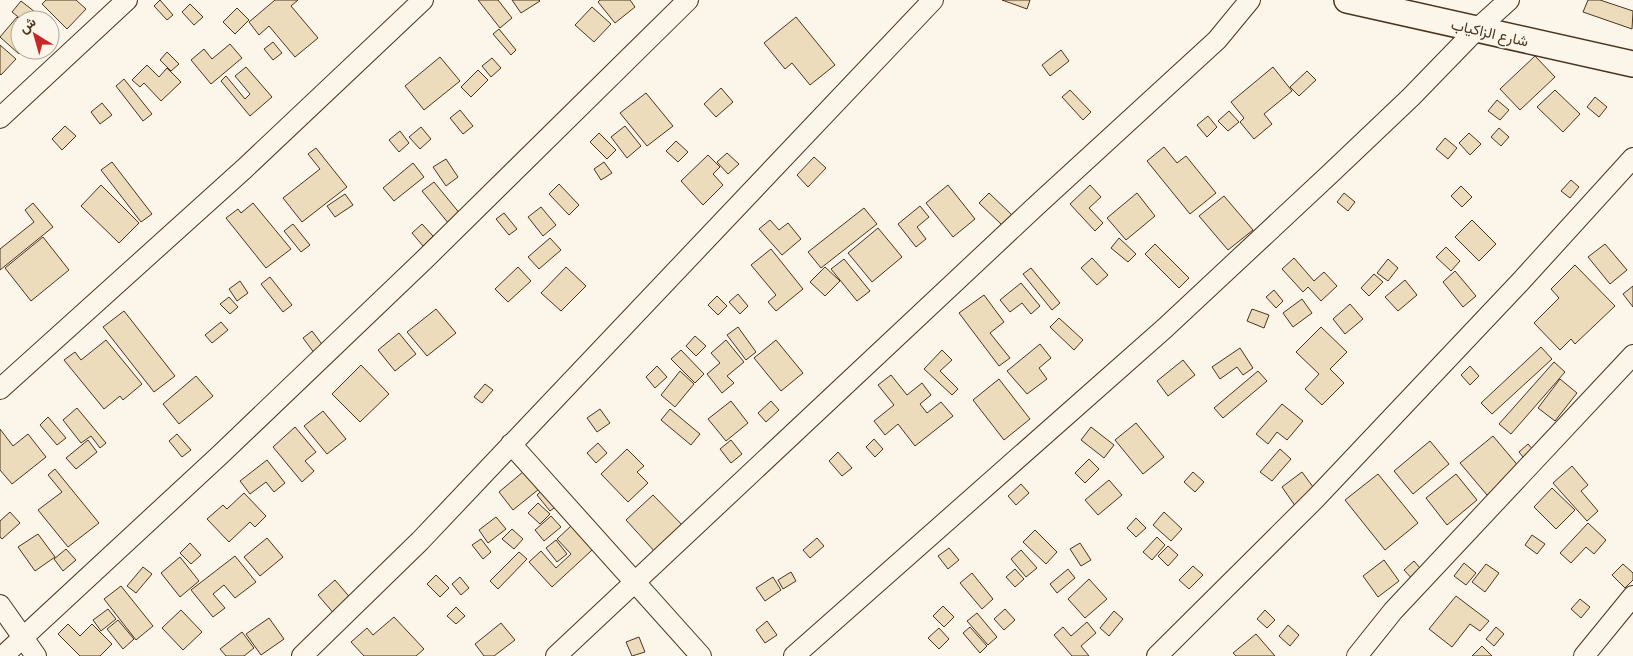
<svg xmlns="http://www.w3.org/2000/svg" width="1633" height="656" font-family="'Exo 2',Vazirmatn,sans-serif">
  <style>
    .building { fill: #ecdcbc; stroke: #4a3520 }
    .lines { fill: none; stroke-linecap: round; stroke-linejoin: round }
    .minor-casing { stroke: #4a3520; stroke-width: 22 }
    .tertiary-casing { stroke: #4a3520; stroke-width: 28 }
    .minor { stroke: #fbf6e9; stroke-width: 20 }
    .tertiary { stroke: #fbf6e9; stroke-width: 25 }
    .labels { text-anchor: middle; dominant-baseline: central; stroke-width: 4; stroke-linejoin: round; paint-order: stroke }
    .street-label { font-size: 15px; fill: #4a3520; stroke: #fbf6e9 }
  </style>
  <rect width="100%" height="100%" fill="#fbf6e9"/>
  <!-- building -->
  <path class="building" d="M46,0H76L86,9L67,29L42,4Z
    M160,0L173,15L167,20L154,6Z
    M275,0H298L291,6L318,38L295,57L269,26L259,35L249,22Z
    M478,0H498L512,18L500,28Z
    M512,0H539L540,1L521,13Z
    M600,0H630L635,7L615,23L598,2Z
    M1002,0H1030L1027,9Z
    M1588,0H1600L1633,11L1632,29L1583,12Z
    M21,1L35,12L28,20H22L12,12Z
    M190,4L203,17L194,25L182,12Z
    M592,7L611,24L594,42L575,25Z
    M237,8L249,20L235,34L223,22Z
    M17,17L20,20V50H23L19,54L0,37Z
    M796,17L835,65L810,85L792,63L785,69L764,43Z
    M499,29L516,50L511,55L493,34Z
    M273,42L282,53L273,60L264,49Z
    M230,44L242,58L211,84L191,60L204,49L212,59Z
    M0,45L16,59L1,75L0,74Z
    M1061,50L1069,61L1050,76L1042,65Z
    M167,52L179,64L171,71L160,60Z
    M1535,56L1555,77L1520,110L1500,89Z
    M440,57L460,81L424,110L405,86Z
    M492,58L501,68L491,77L482,66Z
    M147,65L159,77L167,68L181,82L161,101L144,83L140,87L132,80Z
    M246,67L272,97L250,116L221,81L226,76L245,99L250,94L235,76Z
    M1273,67L1292,91L1264,114L1272,124L1254,139L1240,122L1244,118L1231,102Z
    M478,70L488,80L471,97L461,87Z
    M1307,71L1316,80L1299,96L1290,87Z
    M124,79L152,114L143,121L116,86Z
    M721,88L733,102L716,117L704,104Z
    M1070,90L1091,112L1083,120L1062,97Z
    M1555,90L1580,114L1563,132L1537,107Z
    M646,93L673,126L647,146L620,113Z
    M1595,97L1607,107L1599,117L1587,107Z
    M1497,100L1509,110L1500,120L1488,111Z
    M102,103L112,115L100,124L91,112Z
    M460,110L473,126L463,134L450,118Z
    M1229,111L1239,122L1228,131L1218,121Z
    M1208,116L1217,127L1207,137L1197,125Z
    M65,126L76,136L62,150L52,139Z
    M625,126L641,146L627,158L611,137Z
    M421,127L431,139L420,149L409,137Z
    M1499,128L1509,137L1501,146L1491,137Z
    M400,131L409,143L399,152L389,140Z
    M599,133L616,150L607,159L590,142Z
    M1469,133L1481,144L1470,155L1459,143Z
    M1445,138L1457,148L1448,159L1436,149Z
    M676,141L688,152L678,162L666,151Z
    M1164,147L1177,163L1186,156L1216,193L1190,214L1147,161Z
    M316,148L347,187L302,222L283,198L320,169L308,154Z
    M727,153L739,164L728,174L717,162Z
    M708,155L720,167L713,174L723,185L703,205L681,181Z
    M814,157L826,168L808,187L797,175Z
    M446,159L458,177L446,186L433,167Z
    M112,162L152,214L141,222L101,170Z
    M604,162L612,173L601,180L594,169Z
    M413,163L424,177L394,201L383,188Z
    M1571,180L1579,187L1570,198L1561,191Z
    M434,182L461,215L449,224L422,191Z
    M559,184L579,205L569,215L549,194Z
    M101,185L139,223L119,243L81,206Z
    M948,185L975,219L953,237L926,203Z
    M1090,185L1101,197L1089,208L1103,223L1095,231L1070,204Z
    M1461,186L1472,197L1462,207L1451,196Z
    M989,193L1012,215L1002,225L979,203Z
    M1137,193L1155,216L1126,240L1107,218Z
    M1344,193L1355,202L1348,211L1337,202Z
    M345,194L353,205L335,217L327,206Z
    M1224,196L1253,230L1228,250L1199,216Z
    M33,203L53,227L0,270V249L34,222L25,210Z
    M253,203L291,249L266,268L226,218L238,209L241,213Z
    M920,206L929,217L917,227L926,239L916,247L898,224Z
    M541,207L556,225L543,236L528,217Z
    M864,208L877,224L821,268L808,252Z
    M504,213L517,229L509,235L496,219Z
    M770,220L779,230L788,223L801,239L782,255L759,229Z
    M1472,220L1496,244L1479,261L1455,237Z
    M293,224L310,245L301,252L284,231Z
    M422,224L433,236L423,246L412,233Z
    M878,228L902,257L872,282L848,253Z
    M43,237L69,270L31,301L5,268Z
    M550,238L561,250L539,269L528,257Z
    M1119,238L1136,254L1128,262L1111,248Z
    M1155,244L1189,278L1179,288L1145,254Z
    M1605,244L1627,270L1610,284L1588,257Z
    M1446,247L1460,261L1451,271L1436,257Z
    M771,249L803,289L776,311L768,302L776,295L751,265Z
    M1092,258L1108,275L1097,285L1081,268Z
    M1294,258L1314,281L1324,272L1337,286L1321,301L1308,287L1303,292L1282,269Z
    M844,259L870,291L857,301L831,269Z
    M1388,259L1398,268L1388,281L1377,273Z
    M1575,265L1615,306L1575,344L1571,339L1560,350L1534,323L1559,298L1551,289Z
    M518,267L531,281L508,302L495,289Z
    M566,267L586,286L561,311L541,293Z
    M825,267L840,281L825,296L810,282Z
    M1031,268L1060,303L1052,310L1023,274Z
    M1455,271L1476,296L1463,307L1443,282Z
    M1374,274L1383,282L1369,296L1361,288Z
    M270,277L292,305L283,312L261,284Z
    M1405,280L1417,295L1398,311L1385,297Z
    M240,281L248,293L237,301L229,289Z
    M1021,283L1040,306L1031,314L1022,303L1010,312L1000,300Z
    M1633,286V307L1623,294Z
    M1274,290L1283,301L1276,308L1266,297Z
    M738,294L748,306L740,314L729,302Z
    M984,295L1004,322L990,333L1010,358L999,366L959,313Z
    M717,296L727,306L718,315L708,305Z
    M229,297L238,307L230,314L220,304Z
    M1302,299L1312,313L1293,327L1283,313Z
    M1350,304L1363,319L1345,334L1333,319Z
    M436,309L456,333L427,356L407,332Z
    M1252,309L1269,315L1264,328L1247,321Z
    M124,311L175,376L154,392L103,327Z
    M1059,318L1083,340L1074,350L1050,327Z
    M221,322L228,330L212,343L205,335Z
    M738,327L756,352L746,360L727,335Z
    M1321,327L1347,352L1330,369L1344,383L1322,405L1305,389L1319,374L1296,352Z
    M312,331L324,347L315,354L303,338Z
    M399,333L416,354L395,371L378,350Z
    M695,336L706,346L696,356L686,346Z
    M106,340L142,384L123,400L120,396L104,409L64,360L75,352L81,360Z
    M726,340L744,362L727,376L734,383L722,393L707,374L720,363L711,353Z
    M776,340L803,373L781,391L754,358Z
    M1040,344L1051,358L1039,368L1047,379L1027,394L1007,371Z
    M1541,347L1552,359L1492,414L1481,403Z
    M1240,348L1253,368L1243,375L1237,367L1220,379L1212,367Z
    M681,350L704,374L695,383L671,359Z
    M942,350L952,360L940,371L958,389L952,395L924,369Z
    M1183,360L1195,375L1168,396L1157,381Z
    M1554,362L1565,372L1511,434L1499,424Z
    M361,365L389,394L360,422L332,394Z
    M657,366L667,377L655,388L646,377Z
    M1470,366L1479,376L1470,385L1461,375Z
    M680,371L694,384L675,407L661,395Z
    M1258,371L1267,381L1223,418L1214,408Z
    M891,375L907,395L922,383L931,395L920,404L927,413L941,402L953,416L915,446L898,424L885,435L874,421L894,405L878,385Z
    M196,376L213,396L179,424L163,404Z
    M999,379L1030,419L1004,440L973,400Z
    M1560,379L1577,393L1555,421L1538,408Z
    M485,384L493,390L482,403L474,397Z
    M731,401L748,423L726,441L708,419Z
    M771,401L779,410L766,422L758,413Z
    M1282,404L1303,421L1287,440L1277,432L1268,444L1256,434Z
    M77,408L106,443L100,448L91,436L81,443L63,420Z
    M600,409L610,423L597,432L587,418Z
    M670,409L700,434L691,445L661,420Z
    M323,411L346,439L327,454L304,426Z
    M48,417L66,438L57,445L40,425Z
    M1136,423L1164,457L1143,474L1115,440Z
    M295,427L316,452L305,461L314,471L302,482L273,447Z
    M1091,427L1114,445L1104,458L1081,440Z
    M0,429L13,446L28,434L46,457L12,484L0,470Z
    M177,434L191,450L182,457L169,441Z
    M1493,436L1520,468L1487,495L1460,463Z
    M874,439L883,449L875,457L866,447Z
    M88,440L97,452L76,469L66,458Z
    M731,440L742,454L731,463L720,449Z
    M1430,441L1449,464L1413,494L1394,471Z
    M598,443L607,453L596,463L587,453Z
    M1528,444L1537,454L1527,462L1519,452Z
    M627,449L644,466L637,472L648,483L628,502L601,474Z
    M1280,449L1291,459L1272,481L1260,472Z
    M838,452L852,468L842,476L829,461Z
    M1089,459L1099,469L1085,483L1075,473Z
    M267,460L285,483L274,492L266,482L250,494L240,481Z
    M1572,466L1588,485L1581,491L1598,511L1587,521L1553,483Z
    M529,467L544,485L513,510L499,492Z
    M55,469L99,523L68,547L38,510L62,492L48,475Z
    M1193,472L1204,482L1195,492L1184,482Z
    M1302,472L1319,495L1298,510L1282,487Z
    M1378,474L1418,523L1385,550L1345,500Z
    M1456,474L1477,500L1447,525L1426,498Z
    M1109,480L1122,495L1098,515L1085,500Z
    M1021,484L1029,493L1016,505L1008,496Z
    M548,485L562,502L550,511L537,495Z
    M1552,488L1575,510L1556,529L1534,507Z
    M244,493L266,516L255,527L250,522L229,542L207,519L223,505L227,509Z
    M653,495L684,527L656,553L626,520Z
    M538,503L550,514L540,524L528,513Z
    M571,504L604,539L552,587L529,562L541,551L556,568L571,554L557,539L571,526L560,514Z
    M10,512L20,523L2,539L0,537V521Z
    M1164,512L1182,529L1171,541L1153,525Z
    M551,516L561,527L544,541L535,530Z
    M496,517L506,529L488,543L479,530Z
    M1136,518L1146,528L1136,537L1127,528Z
    M1588,523L1606,540L1594,554L1586,547L1571,563L1560,553Z
    M512,529L523,539L514,549L502,539Z
    M1035,530L1057,552L1046,564L1023,542Z
    M38,534L55,557L35,571L18,547Z
    M1532,535L1545,544L1537,554L1525,545Z
    M1157,537L1165,545L1152,560L1143,552Z
    M267,538L283,557L260,576L244,557Z
    M817,538L824,546L810,558L803,550Z
    M481,539L491,552L483,559L472,545Z
    M556,540L567,554L557,562L546,548Z
    M190,543L201,555L191,564L180,553Z
    M1080,543L1091,560L1081,566L1070,549Z
    M1168,546L1178,555L1168,566L1158,556Z
    M949,548L959,560L948,569L938,556Z
    M66,549L76,560L63,571L54,559Z
    M1021,550L1037,568L1026,577L1011,559Z
    M519,552L527,559L498,589L490,581Z
    M235,556L256,582L235,598L224,585L213,594L225,608L213,617L191,590Z
    M180,557L199,581L180,597L161,573Z
    M1384,560L1399,581L1378,597L1363,576Z
    M1414,561L1426,575L1416,583L1404,570Z
    M1464,563L1476,573L1466,585L1454,576Z
    M1486,564L1499,573L1485,592L1472,582Z
    M1623,564L1633,573V580L1625,588L1612,575Z
    M1193,566L1203,575L1189,589L1179,580Z
    M143,567L152,574L136,593L127,586Z
    M1015,569L1024,579L1015,587L1006,577Z
    M1068,569L1075,578L1057,593L1050,584Z
    M791,572L796,581L783,589L778,580Z
    M972,573L993,599L982,609L960,583Z
    M436,575L449,588L440,597L427,584Z
    M460,577L469,588L461,595L452,584Z
    M773,577L781,590L765,601L756,588Z
    M1089,579L1107,599L1085,618L1068,599Z
    M335,580L353,601L336,616L318,595Z
    M121,586L153,626L136,640L104,599Z
    M1456,596L1489,621L1480,631L1470,624L1452,647L1429,629Z
    M1580,599L1590,607L1581,618L1571,609Z
    M943,606L954,617L944,627L933,616Z
    M456,607L465,616L456,624L447,616Z
    M108,609L116,619L101,631L93,620Z
    M1005,609L1015,620L1004,630L994,619Z
    M181,610L202,632L183,650L162,628Z
    M1265,610L1275,620L1267,628L1257,619Z
    M1114,611L1123,619L1109,636L1100,628Z
    M977,613L997,637L988,645L967,621Z
    M394,617L424,649L416,656H364L351,642L367,628L373,635Z
    M269,618L284,639L261,655L246,634Z
    M118,620L134,639L123,649L107,629Z
    M767,621L777,635L765,643L756,630Z
    M1087,622L1096,633L1081,646L1089,656H1072L1054,635L1063,627L1071,636Z
    M501,623L515,640L494,656H484L475,644Z
    M68,624L80,636L92,624L112,644L100,656H80L58,634Z
    M1288,625L1299,635L1290,646L1279,636Z
    M970,627L987,646L980,653L963,633Z
    M1496,627L1504,634L1494,646L1486,639Z
    M939,628L949,639L939,649L928,638Z
    M242,632L254,648L244,656H226L220,649Z
    M1256,634L1275,656H1236L1233,653Z
    M639,637L645,652L632,656L626,642Z
    M1482,646L1492,656H1472Z"/>
  <g class="lines">
    <defs>
      <path id="minor" d="M0,118L127,0
        M0,389L244,169L423,0
        M511,444L701,656
        M0,605L36,656
        M3,656L221,454L426,258L688,0
        M302,656L420,541L933,0
        M556,656L1036,206L1217,40L1250,0
        M794,656L1165,328L1331,173L1411,97L1477,29L1509,0
        M1157,656L1316,498L1522,280L1633,158
        M1357,656L1393,611L1633,355
        M1584,656L1633,596"/>
      <path id="tertiary" d="M1347,0L1633,64"/>
    </defs>
    <!-- minor casing -->
    <use href="#minor" class="minor-casing"/>
    <!-- tertiary casing -->
    <use href="#tertiary" class="tertiary-casing"/>
    <!-- minor -->
    <use href="#minor" class="minor"/>
    <!-- tertiary -->
    <use href="#tertiary" class="tertiary"/>
  </g>
  <g class="labels">
    <!-- street labels -->
    <g class="street-label">
      <text transform="translate(1490 32) rotate(13)">شارع الزاكياب</text>
    </g>
  </g>
  <!-- north arrow -->
  <g transform="translate(35 35) rotate(323)"><circle r="24" fill="#fbf6e9" stroke="#b4a999"/>
  <path d="M0-4L9 19L0 12L-9 19Z" fill="#c62828"/>
  <text y="-8" font-size="14" font-weight="bold" text-anchor="middle" fill="#4a3520">ش</text>
  </g>
</svg>
